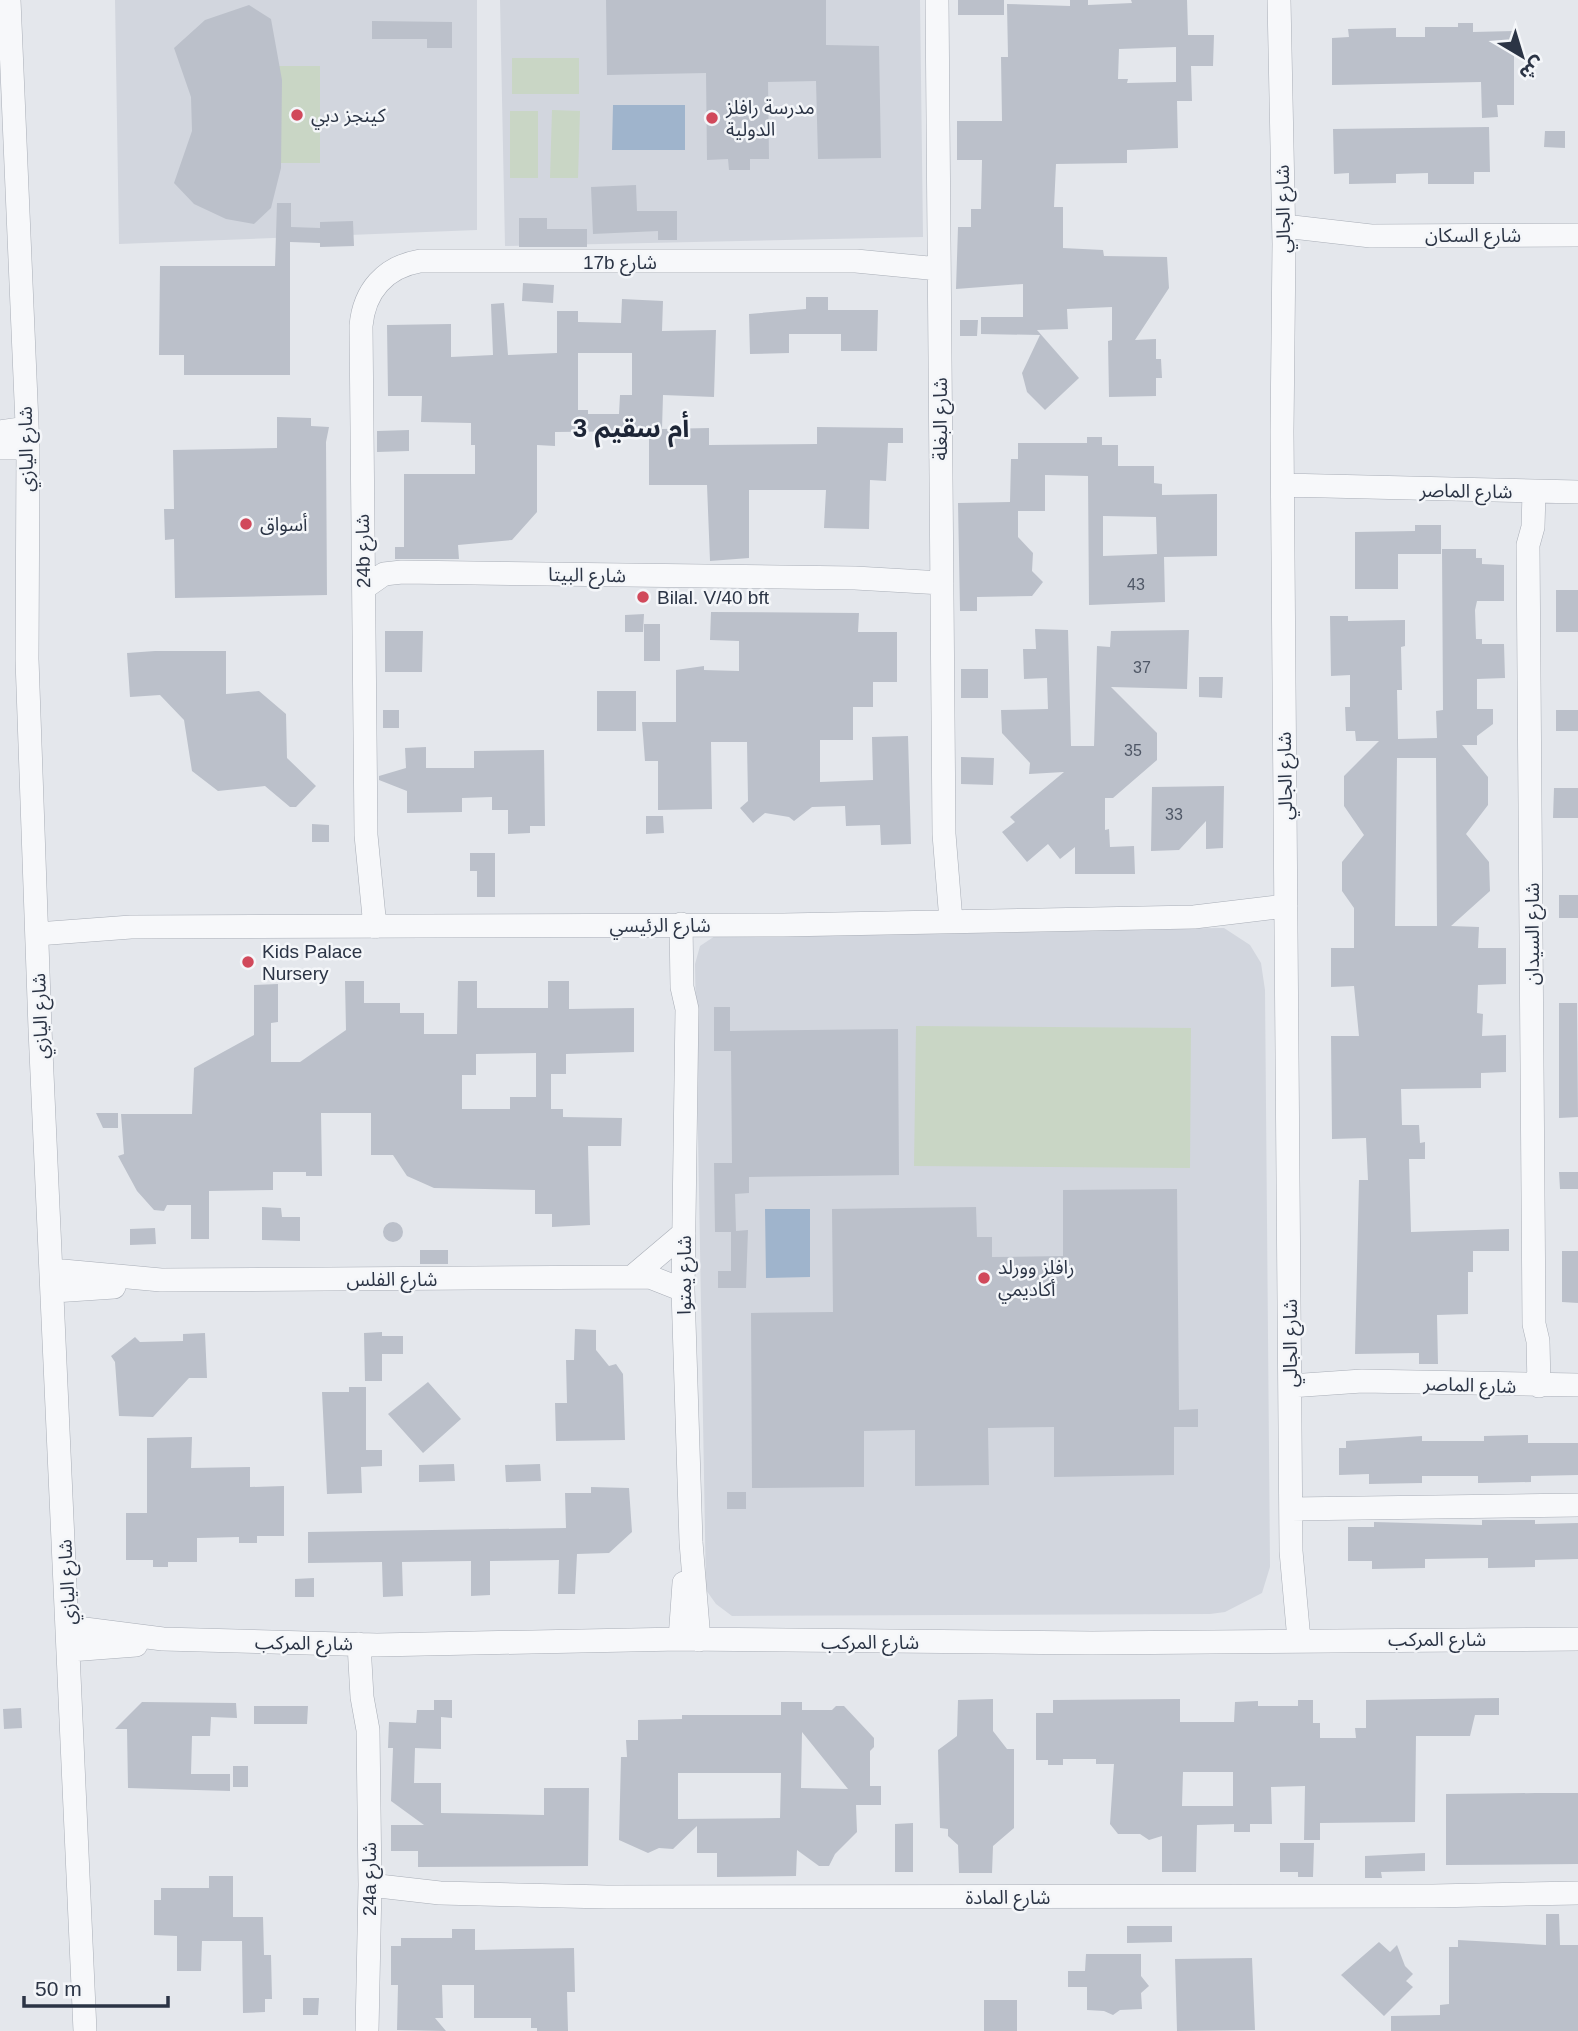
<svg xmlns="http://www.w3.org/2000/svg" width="1578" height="2031" font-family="Helvetica,'Noto Sans Arabic',sans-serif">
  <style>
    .built { fill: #d2d6de }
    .green { fill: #c9d6c5 }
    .water { fill: #9fb4cc }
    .building { fill: #bbc0ca; fill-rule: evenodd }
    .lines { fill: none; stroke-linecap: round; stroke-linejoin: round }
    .minor-casing { stroke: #a9aeb7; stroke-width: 24 }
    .minor { stroke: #f7f8fa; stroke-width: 23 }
    .poi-dot { fill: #d1495b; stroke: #f4f6f9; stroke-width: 2.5 }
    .labels { text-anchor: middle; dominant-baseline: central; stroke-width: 5; stroke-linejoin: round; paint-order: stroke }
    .number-label { font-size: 16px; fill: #4f5766 }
    .poi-label { font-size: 19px; fill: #2b3445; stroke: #f4f6f9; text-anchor: start }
    .street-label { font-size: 19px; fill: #2b3445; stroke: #f4f6f9 }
    .district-label { font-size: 26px; font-weight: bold; fill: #1d2536; stroke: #f4f6f9 }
  </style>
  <rect width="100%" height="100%" fill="#e4e7ec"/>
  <!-- built -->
  <path class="built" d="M115,0H477V230L119,244Z
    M500,0H920L923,237L505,246Z
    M1224,928L1250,945L1261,963L1265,990L1270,1567L1262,1593L1225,1612L1210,1614L732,1616L716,1604L706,1590L695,964L700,946L721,932Z"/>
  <!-- green -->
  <path class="green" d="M512,58H579V94H512Z
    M273,66H320V163H273Z
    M552,110L580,111L578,178H550Z
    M510,111H538V178H510Z
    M916,1026L1191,1028L1190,1168L914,1166Z"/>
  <!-- water -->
  <path class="water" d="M613,105H685V150H612Z
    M765,1209H810V1277L766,1278Z"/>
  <!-- building -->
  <path class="building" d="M606,0H826V45L879,46L881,158L818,159L816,81L768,82L769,159H750V170H729L728,159L707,160L706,73L607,75Z
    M958,0H1004V15H958Z
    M1070,0H1088V5L1132,3L1131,0H1187L1188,35H1214L1213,66H1191L1192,101H1177L1178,148L1127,150V163L1056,164L1054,207H1063V248L1103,250L1104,256L1167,257L1169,288L1135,340L1156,339V359H1161L1162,378H1156V396L1109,397L1108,341L1112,340V307L1067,309L1068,329L1037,330L1079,378L1045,410L1027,392L1022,373L1040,335L981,334V317H1023V284L956,289L958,227H971V209H981L982,160H957V121H1002L1001,57H1008L1007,4L1070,6ZM1176,47V82L1127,83L1128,79H1118L1119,49Z
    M249,5L271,19L282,80L281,168L271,208L254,224L226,219L194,204L174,183L192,131L191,97L174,48L205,20Z
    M372,21L452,22V48H427V39H372Z
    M1458,23H1473V32L1514,31V105H1497L1498,117L1482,118L1481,82L1332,85V38L1349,37L1348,29L1396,28V37H1425V27H1458Z
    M1489,127L1490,172H1474V184H1428V173L1396,174V183L1349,184V173L1334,174L1333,129Z
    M1545,131H1565V148L1544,147Z
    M636,185L637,211H677V240H658V231L593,234L591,187Z
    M277,203H291V227L320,228V222L353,221L354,246L320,247V243L290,242V375H184V355H159L160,266H275Z
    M519,218H547V229H587V247H519Z
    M523,283L554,285L553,303L522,301Z
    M806,297H828V310H878L877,351H841V334H789V353L750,354L749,314L806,309Z
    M622,299L663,301L662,331L716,330L714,397L663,395L662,429L709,428V445L817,444V427L903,428V443H888L886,481L870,480L869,529L824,528L826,490H749V558L710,561L707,485H649V431L555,432V446L537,445V512L512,540L458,545L459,559H395V547H404V474H475V445H471V423L421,422L422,396H388L387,325L451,324V357L493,355L491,304L504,303L508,355L557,353V311H578V322L621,323ZM578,353H632V395H620L619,414H588V410H578Z
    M960,320H978L977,336H960Z
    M277,417L311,418V426L329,427L326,442L327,595L175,598L174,539L165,540L164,509H174L173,450L277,448Z
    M409,430V451L377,452V431Z
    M1087,437H1102V445H1118V466H1154V483L1162,484V495L1217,494V556L1164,557L1165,602L1089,605L1088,476L1045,475V511H1018V537L1033,553L1032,571L1043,582L1032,596L977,597V611H960L958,503L1010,502L1011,459H1018V443H1087ZM1103,516L1156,517L1157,554L1103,556Z
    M1415,525H1441V554H1398V589H1355V532L1415,531Z
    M1442,549H1476V558H1482V564L1504,565V601H1477L1475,610L1476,639H1482V644H1504L1505,678L1477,679V709H1493V724L1477,736V745H1462L1488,777V805L1466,834L1489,862L1490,891L1451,926L1479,927L1478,948H1506V984L1478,985L1477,1013L1483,1014L1482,1036L1506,1035V1072L1481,1073V1088L1401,1089L1402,1125H1419L1420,1143L1425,1142V1159H1409L1411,1232L1509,1229V1251H1473V1272H1468V1314L1437,1315L1438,1364H1419V1353L1355,1354L1359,1180H1368L1366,1138L1332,1139L1331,1036H1359L1354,986L1331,987V948H1354V908L1342,891V862L1364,835L1344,806V776L1379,741H1356L1355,731H1346L1345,707H1350V675L1331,676L1330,616H1348V621L1405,620V646L1401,647L1402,690H1397L1398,739L1437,738L1436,711L1443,710ZM1397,758H1436L1437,926H1395Z
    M1556,590H1578V632H1556Z
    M711,612L859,613L858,632H897V682H873V707H853V740H820V782L873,780L872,737L908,736L911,844L881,845L880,825L846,826L845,806L812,807L794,821L789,817L765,813L753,823L740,808L748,801L747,742H711L712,809L658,810V761H645L642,722H676V670L704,666V670L739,671V641L710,640Z
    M644,614L643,632H625V615Z
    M644,624H660V661H644Z
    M1035,629L1068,630L1071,746H1094L1097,646L1110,647L1111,631L1189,630L1187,689L1111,687L1157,733V760L1113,798H1105V830L1109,829L1110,847L1134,846L1135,874H1075V847L1060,859L1048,844L1027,862L1002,832L1015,822L1010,817L1064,772L1029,774L1030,763L1002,733L1001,710L1048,709L1047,678L1024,679L1023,649H1036Z
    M385,631H423L422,672H385Z
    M155,651H226V694L259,691L286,714L287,758L316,786L296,807H290L265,786L218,791L192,771L184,720L160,695L130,697L127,653Z
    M961,669H988V698H961Z
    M1199,677H1223L1222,698L1199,697Z
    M597,691H636V731H597Z
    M383,710H399V728H383Z
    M1556,710H1578V731H1556Z
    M426,747V768H474V751L544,750L545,826H530V833L508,834V810H492V797L462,798V812L407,813V791L379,780V776L406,768L405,748Z
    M961,757L994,758L993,785L961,784Z
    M1224,786L1223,848L1206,849V821L1179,850L1151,851L1152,787Z
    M1554,788H1578V818H1553Z
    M646,816H663L664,833L646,834Z
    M312,824L329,825V842H312Z
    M470,853H495V897H477V871H470Z
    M1559,895H1578V918H1559Z
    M345,981H364V1003H400V1013H424V1034H457L458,981H477V1008H548V981H569V1009L634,1008V1052L566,1054V1074H551V1109H563V1117L622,1118L621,1146H588L590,1225L552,1227V1214H535V1190L434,1188L407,1176L393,1155H371V1113H321L322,1176H306V1172H273V1190L209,1191V1239H191V1205H167L164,1211L154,1210L137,1191L118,1156L124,1154L121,1114H192L194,1068L254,1035V985L278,984V1022L271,1023V1062H300L346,1030ZM536,1053V1097H510V1109H462V1075H476V1054Z
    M1559,1003H1577L1578,1117L1559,1118Z
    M714,1007H730V1031L898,1029L899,1175L749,1177V1193L735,1194L736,1231L748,1230L746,1288H718V1271H731V1232H715L714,1163H732L731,1051H714Z
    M96,1113H118V1128H103Z
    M1559,1172H1578V1189H1560Z
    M1177,1189L1179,1410L1198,1409V1427H1174V1475L1054,1477V1427L988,1428L989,1485L915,1486V1430L864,1431V1487L752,1488L751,1313L833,1312L832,1209L976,1207L977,1237H992V1257L1063,1256V1190Z
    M262,1207L281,1208L282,1217H300V1241L262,1240Z
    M383 1232a10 10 0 1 1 20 0a10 10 0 1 1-20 0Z
    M155,1228L156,1244L130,1245V1229Z
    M420,1250H448V1264H420Z
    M1562,1251H1578V1303L1562,1302Z
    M575,1329L596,1330V1350L609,1366L616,1364L623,1374L625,1440L556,1441L555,1403H567L566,1360H574Z
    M382,1332V1336H403V1354H382V1381H365L364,1333Z
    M205,1333L207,1378H189L153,1417L119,1416L115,1362L111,1356L135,1337L140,1342L183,1341V1334Z
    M428,1382L461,1419L423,1453L388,1414Z
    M349,1387H366V1450H382V1466L361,1467L362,1493L327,1494L322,1392H349Z
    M1528,1435V1443H1578V1475L1531,1476V1482L1478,1483V1476H1422V1483L1369,1484V1474L1339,1475V1448H1346V1441L1422,1436V1441H1484V1436Z
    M192,1437L191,1468L250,1467V1487L284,1486V1536H257V1543H239V1537L197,1538V1562H168V1567H153V1560H126V1513H147V1438Z
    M454,1464L455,1481L419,1482V1465Z
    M540,1464L541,1481L506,1482L505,1465Z
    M591,1487L629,1488L632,1532L609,1553L577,1554L575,1594H558L559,1560L490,1561V1595L471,1596V1561L402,1562L403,1596L383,1597L382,1562L308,1563V1532L566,1528L565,1493H591Z
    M727,1492H746V1509H727Z
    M1482,1520H1535V1524L1578,1523V1559L1535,1560V1567L1488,1568V1558L1425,1559V1568L1372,1569V1561H1348V1527H1374V1522L1482,1525Z
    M314,1578V1597H295V1579Z
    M1499,1698V1715H1475L1470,1736H1416L1415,1822L1320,1823V1840H1304L1305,1786L1271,1787L1272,1824H1250V1832H1234V1824L1197,1825L1196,1872H1162V1836L1149,1840L1140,1834H1118L1110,1824L1114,1764H1096V1759H1063V1765H1048V1760H1036V1713H1053V1700L1180,1699V1722H1234L1235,1702L1258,1701V1706H1298V1700H1313V1723H1320V1738H1356L1355,1728H1366V1700ZM1183,1772H1233V1806H1182Z
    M993,1699V1731L1007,1749H1014V1828L993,1846L992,1873H959L958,1845L948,1836V1829L940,1828L938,1750L957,1736L958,1700Z
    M434,1700H452V1718L441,1717V1749L415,1748L414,1783H441V1813L544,1815V1788H589L588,1866L418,1867V1851H391V1825H424L391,1801L393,1748H388L389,1722L416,1723L417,1710H434Z
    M142,1702L236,1703L237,1718L211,1717L210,1736H192L191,1774H230V1791L128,1788L127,1729H115Z
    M781,1702H802V1710H832L836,1706H844L874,1738V1747L870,1751V1786H881V1805H856L857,1832L835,1854L829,1866H819L797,1850L796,1876L717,1877V1853H697V1826L673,1849L659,1848L648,1853L619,1840L621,1757H627L626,1740H638V1720L682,1719V1715H781ZM802,1732L848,1789L801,1788ZM678,1773H781L780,1818L678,1819Z
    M254,1706H308L307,1724H254Z
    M21,1708L22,1728L4,1729L3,1709Z
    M233,1766H248V1787H233Z
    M1536,1793H1578V1864L1446,1865V1794Z
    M913,1823V1872H895V1824Z
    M1280,1843H1314L1313,1877H1298V1872H1280Z
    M1425,1853V1871L1381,1872L1382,1878H1365V1856Z
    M209,1876H233V1917H263L264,1955H271L272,1999H265V2012L243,2013L242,1941H202L201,1971H177V1936L154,1935V1900H161V1888H209Z
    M1546,1914H1559L1560,1945H1578V2031H1391V2016L1440,2015V2005L1449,2004V1947H1458V1940L1546,1945Z
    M1127,1926H1172V1942L1127,1943Z
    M452,1929H475V1950L574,1948L575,1992H567L568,2031H537V2028H531V2018H474V1985H442L443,2018H435L446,2031L397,2030L398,1985H391V1946H401V1938H452Z
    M1379,1942L1390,1952L1397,1945L1405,1966L1413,1974L1406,1981L1413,1987L1384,2016L1341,1975Z
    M1086,1954H1141V1976L1149,1986L1141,1993L1142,2009L1120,2010L1113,2015L1104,2011L1087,2010V1987H1068V1971H1085Z
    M1252,1958L1255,2030L1177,2031L1175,1959Z
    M303,1998H319L318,2015H303Z
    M984,2000H1017V2031H984Z"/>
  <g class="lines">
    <defs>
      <path id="minor" d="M9,0L28,448L27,659L40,1029L85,2031
        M937,0L944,834L951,921
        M1279,0L1284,244L1282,432L1291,1551L1299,1640
        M1284,226L1371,236L1578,235
        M0,432L27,428
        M0,448H28
        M1283,485L1578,492
        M1534,493L1533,527L1528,545L1534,1324L1538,1341L1539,1386
        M364,588L384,574L402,572L855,578L942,583
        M681,924L682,987L687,1009L683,1290L691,1542L699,1640
        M375,927L366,835L361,326C364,291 385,267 420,261H856L939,269
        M37,934L131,927L783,925L1194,917L1286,906
        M52,1270L161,1280L650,1277L683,1290
        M632,1277L684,1233
        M54,1291L114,1287
        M1290,1386L1362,1381L1578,1385
        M1291,1509L1578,1505
        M69,1627L163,1639L377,1645L680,1639L1092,1643L1578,1639
        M680,1639L684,1583
        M359,1644L362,1697L368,1730L370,1885L367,2031
        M70,1650L136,1645
        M370,1885L440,1893L607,1897L1433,1896L1578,1893"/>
    </defs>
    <!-- minor casing -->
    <use href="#minor" class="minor-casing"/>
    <!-- minor -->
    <use href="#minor" class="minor"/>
  </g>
  <!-- markers -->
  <g class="poi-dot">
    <circle cx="297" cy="115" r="7"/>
    <circle cx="712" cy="118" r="7"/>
    <circle cx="246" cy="524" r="7"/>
    <circle cx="643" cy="597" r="7"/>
    <circle cx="248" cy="962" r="7"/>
    <circle cx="984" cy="1278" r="7"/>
  </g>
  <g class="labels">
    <!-- number labels -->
    <g class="number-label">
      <text x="1136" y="584">43</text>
      <text x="1142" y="667">37</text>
      <text x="1133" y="750">35</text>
      <text x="1174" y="814">33</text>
    </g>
    <!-- poi labels -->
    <g class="poi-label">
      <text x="726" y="107">مدرسة رافلز<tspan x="726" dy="22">الدولية</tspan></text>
      <text x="311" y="115">كينجز دبي</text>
      <text x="260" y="524">أسواق</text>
      <text x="657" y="597">Bilal. V/40 bft</text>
      <text x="262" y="951">Kids Palace<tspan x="262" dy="22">Nursery</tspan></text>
      <text x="998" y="1267">رافلز وورلد<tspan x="998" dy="22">أكاديمي</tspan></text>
    </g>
    <!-- street labels -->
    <g class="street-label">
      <text transform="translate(1283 209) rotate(-91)">شارع الجالي</text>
      <text x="1473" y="235">شارع السكان</text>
      <text x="620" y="262">17b شارع</text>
      <text transform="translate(940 419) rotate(-90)">شارع البغلة</text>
      <text transform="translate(26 449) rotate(-91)">شارع اليازي</text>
      <text transform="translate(1466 491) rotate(1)">شارع الماصر</text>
      <text transform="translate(363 551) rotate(-91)">24b شارع</text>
      <text transform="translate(587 575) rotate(1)">شارع البيتا</text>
      <text transform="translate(1285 776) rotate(-91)">شارع الجالي</text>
      <text x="660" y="925">شارع الرئيسي</text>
      <text transform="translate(1532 934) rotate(-90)">شارع السيدان</text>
      <text transform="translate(40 1016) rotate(-92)">شارع اليازي</text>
      <text transform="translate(684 1275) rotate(-90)">شارع يمتوا</text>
      <text x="392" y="1279">شارع الفلس</text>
      <text transform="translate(1290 1343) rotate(-90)">شارع الجالي</text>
      <text transform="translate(1470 1385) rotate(2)">شارع الماصر</text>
      <text transform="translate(67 1582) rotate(-93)">شارع اليازي</text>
      <text x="1437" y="1639">شارع المركب</text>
      <text x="870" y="1642">شارع المركب</text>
      <text transform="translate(304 1643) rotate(1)">شارع المركب</text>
      <text transform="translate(369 1879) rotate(-90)">24a شارع</text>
      <text x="1008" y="1897">شارع المادة</text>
    </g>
    <!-- district labels -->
    <g class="district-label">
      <text x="631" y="428">أم سقيم 3</text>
    </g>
  </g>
  <!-- north arrow -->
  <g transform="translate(1522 56) rotate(142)" stroke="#f4f6f9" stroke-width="5" paint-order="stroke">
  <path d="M0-5L12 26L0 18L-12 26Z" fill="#2b3445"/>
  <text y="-10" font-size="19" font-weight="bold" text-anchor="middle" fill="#2b3445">ش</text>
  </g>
  <!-- scale -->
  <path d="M24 1996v10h144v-10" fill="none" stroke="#2b3445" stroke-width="3.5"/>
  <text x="35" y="1996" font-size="21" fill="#2b3445" stroke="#f4f6f9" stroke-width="5" paint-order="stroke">50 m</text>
</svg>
